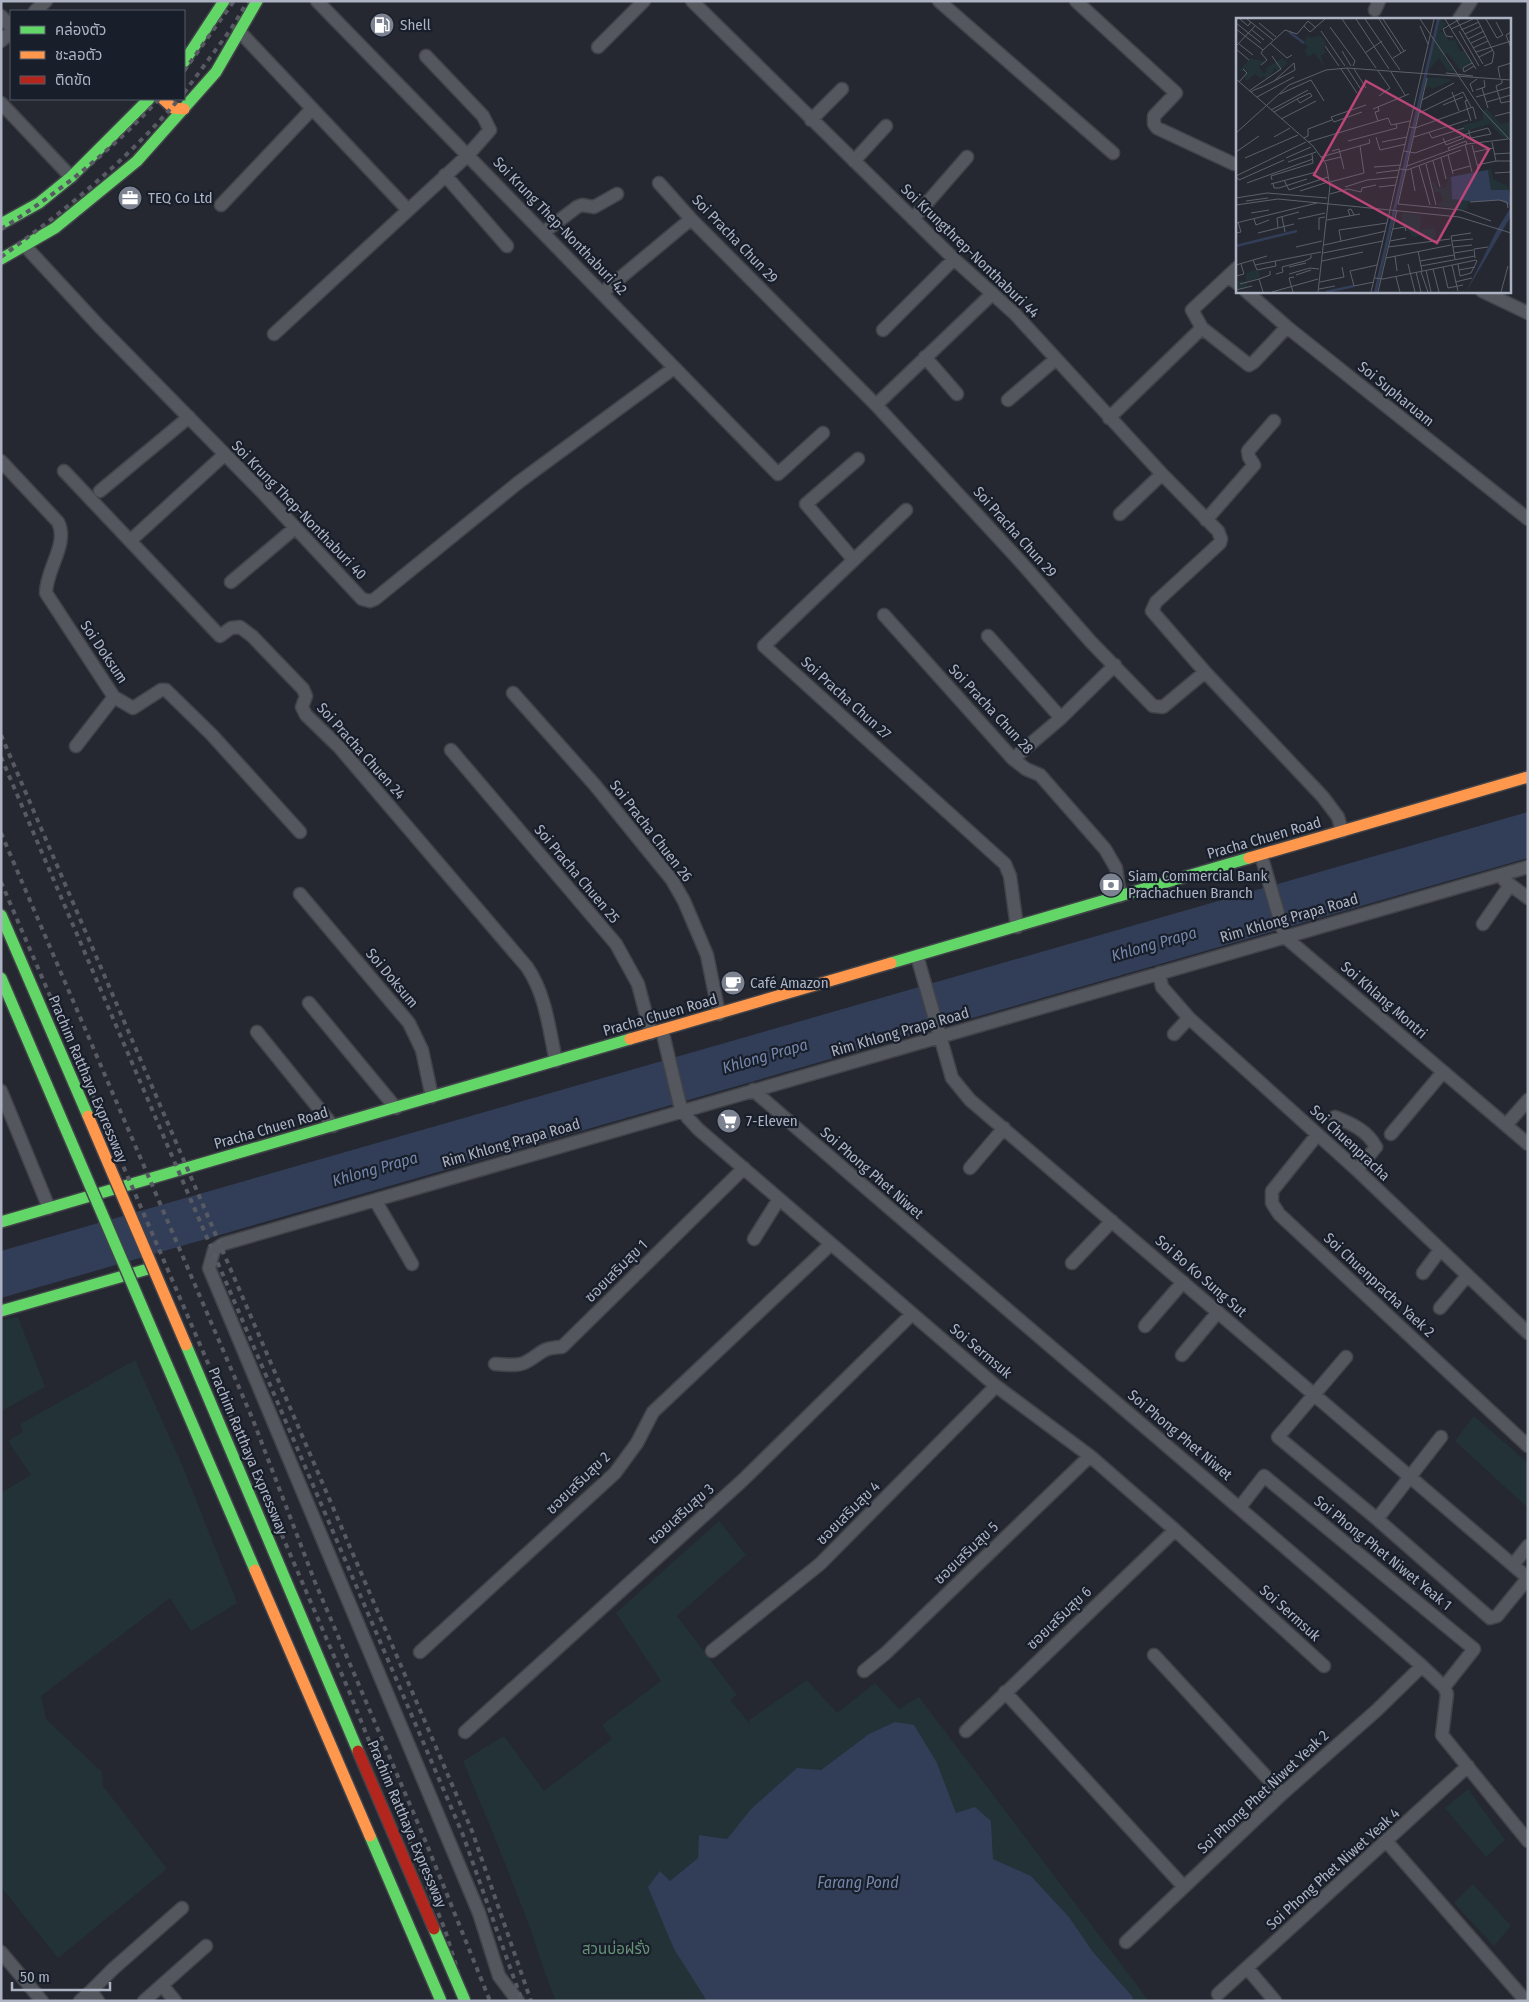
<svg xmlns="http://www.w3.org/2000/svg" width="1529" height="2002" font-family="'Fira Sans Condensed','Noto Sans Thai',sans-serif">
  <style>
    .green { fill: #223236 }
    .water { fill: #323e58 }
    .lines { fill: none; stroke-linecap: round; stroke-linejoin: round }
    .street-casing { stroke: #414349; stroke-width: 15 }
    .fast-casing { stroke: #414349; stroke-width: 14 }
    .slow-casing { stroke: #414349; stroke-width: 14 }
    .street { stroke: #54575e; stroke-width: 12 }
    .fast { stroke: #63d668; stroke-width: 11 }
    .slow { stroke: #ff974d; stroke-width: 11 }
    .rail { stroke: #575a62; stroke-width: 4; stroke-dasharray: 5 5; stroke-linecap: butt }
    .fast-bridge-casing { stroke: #41444c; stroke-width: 14; stroke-linecap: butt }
    .slow-bridge-casing { stroke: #41444c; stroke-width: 14; stroke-linecap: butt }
    .jam-bridge-casing { stroke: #41444c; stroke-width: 14; stroke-linecap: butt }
    .fast-bridge { stroke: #63d668; stroke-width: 11 }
    .slow-bridge { stroke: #ff974d; stroke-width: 11 }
    .jam-bridge { stroke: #b3261e; stroke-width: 11 }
    .labels { text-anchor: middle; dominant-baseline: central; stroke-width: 4.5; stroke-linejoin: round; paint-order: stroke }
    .poi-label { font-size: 15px; fill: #adb3c3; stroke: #181e2a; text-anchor: start }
    .street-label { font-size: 15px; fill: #adb3c3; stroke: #181e2a }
    .park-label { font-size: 15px; fill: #669275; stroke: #181e2a }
    .water-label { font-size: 16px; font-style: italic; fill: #7586aa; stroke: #181e2a }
    .inset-river { fill: none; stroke: #323e58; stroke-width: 2.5 }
    .inset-road { fill: none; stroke: #5b606b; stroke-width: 1 }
    .view { fill: #bc467a; fill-opacity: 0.15; stroke: #bc467a; stroke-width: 2.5 }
    .inset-edge { fill: none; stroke: #adb3c3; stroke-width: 2.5 }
  </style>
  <rect width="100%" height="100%" fill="#252830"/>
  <!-- green -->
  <path class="green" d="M18,1317L45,1387L1,1411V1320Z
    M135,1360L182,1465L237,1603L191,1631L170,1598L41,1696L46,1719L102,1772L103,1786L167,1869L58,1958L1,1887V1493L31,1475L8,1441L23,1432L20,1424Z
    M1474,1416L1528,1463V1508L1455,1441Z
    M719,1521L746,1555L677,1616L737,1695L730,1700L750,1724L749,1720L807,1680L837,1713L875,1683L899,1709L919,1697L1149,2001H1134L1132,1996L1093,1952L1069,1917L1031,1876L993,1859L991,1821L956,1813L937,1763L869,1734L821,1770L751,1809L727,1839L700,1835L698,1858L670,1881L660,1871L707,2001H556C545,1976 538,1950 529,1925C508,1870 486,1815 463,1761L504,1736L544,1791L612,1739L602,1725L661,1681L616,1613Z
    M1468,1789L1505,1840L1486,1857L1445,1808Z
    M1473,1884L1511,1926L1494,1946L1454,1903Z"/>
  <!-- water -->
  <path class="water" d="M1528,812V858L1,1298V1251Z
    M895,1722L914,1725L937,1763L956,1813L975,1807L991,1821L993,1859L1031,1876L1069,1917L1093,1952L1132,1996L1134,2001H707L674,1949L648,1887L660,1871L670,1881L698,1858L699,1835L727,1839L751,1809L797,1768L821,1770L869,1734Z"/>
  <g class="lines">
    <defs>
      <path id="street" d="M317,1L778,474L823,433
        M692,1L954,259L1015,314L1162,474L1218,531L1221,539L1220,543L1156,602L1152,611L1205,672
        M939,1L1113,153
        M1076,1L1176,93L1154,116V124L1157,128L1234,164
        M1375,10L1379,1
        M35,11L46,1
        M1,16L11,27
        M1459,19L1471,1
        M239,31L408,210
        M1,41L11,32
        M598,47L644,1
        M1,103L71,177
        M811,120L842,89
        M854,161L886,126
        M445,175L507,246
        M659,183L691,219L876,405L1018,559L1091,642L1153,706L1163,707L1205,672L1323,797L1338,817L1342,831
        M221,205L312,109
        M913,219L967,157
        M544,232L577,207L582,205L594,207L617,194
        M25,246L99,326L261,491L362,599L370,601L375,599L519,482L674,368
        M1228,276L1238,284
        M1246,291L1287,327L1528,519
        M1482,291L1528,313
        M602,293L691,219
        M1202,328L1192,310L1238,267
        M883,330L954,259
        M274,334L468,155L490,130L483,116L426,56
        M925,357L957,394
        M1008,400L1056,359
        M876,405L992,294
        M1109,418L1202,328L1249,365L1254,362L1287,327
        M1,461L58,522C69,544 46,569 46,593L114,697L133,708L161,690H166L212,735L300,832
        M64,471L220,636L231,628L240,627L252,636L303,689L306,696L302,707L306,715L339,747L527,967C546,995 549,1029 556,1061
        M100,491L189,417
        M906,510L764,646L1005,864L1010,876L1017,927
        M1120,514L1162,474
        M1206,520L1254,465L1249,457L1248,451L1274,421
        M130,541L224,455
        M853,559L806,504L858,459
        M231,582L295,528
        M884,615L1013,759L1026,769L1040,775L1105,849L1116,868L1120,896
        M988,636L1061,718
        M513,693L594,784L672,880L684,901L707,955L719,1014
        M76,746L114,697
        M451,750L616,944L638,984L651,1033
        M1013,759L1061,718L1115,665
        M1261,855L1285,937L1528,1144
        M1504,880L1528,898
        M300,894L409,1023L422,1050L432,1097
        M1483,924L1510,885
        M917,956L952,1078L970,1100L1528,1578
        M1159,973L1162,987L1189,1018L1357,1170L1528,1333
        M309,1003L396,1108
        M662,1030L680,1105L688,1118L698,1129L996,1386L1090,1456L1175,1530L1324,1666
        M257,1032L333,1126
        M1174,1034L1189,1018
        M753,1090C975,1284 1200,1472 1422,1666L1444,1687L1447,1694L1442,1735L1528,1841
        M1,1091L49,1208
        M1335,1117C1352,1124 1367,1130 1376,1147L1357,1170
        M1506,1125L1528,1100
        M1391,1134L1443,1072
        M1317,1135L1272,1191V1203L1279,1214L1528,1446
        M970,1168L1004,1128
        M375,1200L412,1264
        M754,1239L779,1199
        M1072,1263L1112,1221
        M1423,1273L1440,1250
        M1440,1308L1467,1276
        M1145,1326L1183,1282
        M1182,1355L1218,1312
        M1346,1357L1278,1437L1377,1519L1490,1618L1497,1616L1528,1578
        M495,1364C505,1364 517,1367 526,1362C543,1353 540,1348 562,1347L744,1168
        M1240,1507L1264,1476L1474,1649L1444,1687
        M1377,1519L1441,1437
        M1513,1565L1528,1546
        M712,1651L820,1564L996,1386
        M420,1652L615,1473L637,1443L653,1412L831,1244
        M1154,1655L1282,1794
        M864,1671L886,1653L1090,1456
        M1005,1692L1184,1887
        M966,1731L1175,1530
        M465,1732L743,1480L912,1314
        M1387,1842L1526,2001
        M1126,1942L1282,1794L1377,1710L1422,1666
        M1,1952L42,2001
        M1247,1968L1275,2001
        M162,1985L175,2001
        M91,1991L113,1969L182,1908
        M1218,1994L1468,1766
        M80,2001L91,1991L98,2001
        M144,2001L206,1946
        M518,2001L499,1976L479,1913L209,1268L214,1250L223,1244L1528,867"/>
      <path id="fast" d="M184,62L224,1
        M1,224L39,203L71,177L149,99
        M1,259L55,228L137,161L216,72L257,1
        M1,915L88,1116
        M891,963L1249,858
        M1,978L64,1125
        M1,1222L630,1039
        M1,1311L148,1269"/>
      <path id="slow" d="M163,99L173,108L184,109
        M1249,858L1528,777
        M630,1039L891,963"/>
    </defs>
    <!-- street casing -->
    <use href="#street" class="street-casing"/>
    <!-- fast casing -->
    <use href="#fast" class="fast-casing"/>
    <!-- slow casing -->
    <use href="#slow" class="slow-casing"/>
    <!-- street -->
    <use href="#street" class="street"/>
    <!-- fast -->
    <use href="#fast" class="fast"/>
    <!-- slow -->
    <use href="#slow" class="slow"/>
    <!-- rail -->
    <path class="rail" d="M184,71L234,1
      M184,93L231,29L248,1
      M1,229C60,192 112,150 159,99
      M1,257C66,210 127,160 179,99
      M1,735L472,1831L531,2001
      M1,757L463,1835L522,2001
      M1,833L253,1420L315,1582L425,1840L490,2001
      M1,882L349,1691L445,1930L467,2001"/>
    <defs>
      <path id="fast-bridge" d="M64,1125L255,1570
        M186,1345L358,1751
        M370,1836L441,2001
        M434,1929L465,2001"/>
      <path id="slow-bridge" d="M88,1116L186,1345
        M255,1570L370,1836"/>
      <path id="jam-bridge" d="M358,1751L434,1929"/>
    </defs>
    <!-- fast-bridge casing -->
    <use href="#fast-bridge" class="fast-bridge-casing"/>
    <!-- slow-bridge casing -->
    <use href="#slow-bridge" class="slow-bridge-casing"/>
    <!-- jam-bridge casing -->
    <use href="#jam-bridge" class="jam-bridge-casing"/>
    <!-- fast-bridge -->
    <use href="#fast-bridge" class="fast-bridge"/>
    <!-- slow-bridge -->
    <use href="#slow-bridge" class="slow-bridge"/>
    <!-- jam-bridge -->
    <use href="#jam-bridge" class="jam-bridge"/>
  </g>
  <!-- icons -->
  <defs>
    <symbol id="fuel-disc" viewBox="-11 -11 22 22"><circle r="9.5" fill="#7d8290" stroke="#181e2a"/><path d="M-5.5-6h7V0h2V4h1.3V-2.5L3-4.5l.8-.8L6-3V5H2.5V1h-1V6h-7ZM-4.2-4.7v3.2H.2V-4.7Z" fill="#fff"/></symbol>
    <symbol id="office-disc" viewBox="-11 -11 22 22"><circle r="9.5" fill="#7d8290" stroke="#181e2a"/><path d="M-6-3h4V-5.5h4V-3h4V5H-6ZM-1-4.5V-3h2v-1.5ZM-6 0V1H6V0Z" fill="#fff"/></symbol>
    <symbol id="bank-disc" viewBox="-11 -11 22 22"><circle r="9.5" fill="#7d8290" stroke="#181e2a"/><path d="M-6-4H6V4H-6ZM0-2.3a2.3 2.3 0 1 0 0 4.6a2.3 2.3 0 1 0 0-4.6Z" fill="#fff"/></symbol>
    <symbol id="cafe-disc" viewBox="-11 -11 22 22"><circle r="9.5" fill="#7d8290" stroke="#181e2a"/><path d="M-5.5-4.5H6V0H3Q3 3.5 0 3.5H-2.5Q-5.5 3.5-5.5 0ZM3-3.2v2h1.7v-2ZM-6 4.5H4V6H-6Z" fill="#fff"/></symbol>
    <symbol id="supermarket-disc" viewBox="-11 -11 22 22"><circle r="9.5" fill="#7d8290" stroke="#181e2a"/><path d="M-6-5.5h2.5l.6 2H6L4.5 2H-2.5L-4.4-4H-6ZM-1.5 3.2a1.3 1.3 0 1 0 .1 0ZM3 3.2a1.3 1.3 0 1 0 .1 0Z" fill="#fff"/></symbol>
  </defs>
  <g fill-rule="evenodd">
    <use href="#fuel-disc" x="368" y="11" width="28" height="28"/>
    <use href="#office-disc" x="116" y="184" width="28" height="28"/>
    <use href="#bank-disc" x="1097" y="871" width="28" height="28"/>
    <use href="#cafe-disc" x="719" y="969" width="28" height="28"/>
    <use href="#supermarket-disc" x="715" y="1107" width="28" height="28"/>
  </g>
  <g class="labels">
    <!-- poi labels -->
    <g class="poi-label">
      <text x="400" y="25">Shell</text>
      <text x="148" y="198">TEQ Co Ltd</text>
      <text x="1128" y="876">Siam Commercial Bank<tspan x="1128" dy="17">Prachachuen Branch</tspan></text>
      <text x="750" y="983">Café Amazon</text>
      <text x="746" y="1121">7-Eleven</text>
    </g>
    <!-- street labels -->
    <g class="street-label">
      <text transform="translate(560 226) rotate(46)">Soi Krung Thep-Nonthaburi 42</text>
      <text transform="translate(735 239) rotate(46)">Soi Pracha Chun 29</text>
      <text transform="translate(970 251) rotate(44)">Soi Krungthrep-Nonthaburi 44</text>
      <text transform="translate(1396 394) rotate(39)">Soi Supharuam</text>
      <text transform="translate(299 510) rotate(46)">Soi Krung Thep-Nonthaburi 40</text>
      <text transform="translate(1015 532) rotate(48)">Soi Pracha Chun 29</text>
      <text transform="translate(104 652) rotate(56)">Soi Doksum</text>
      <text transform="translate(846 698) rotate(42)">Soi Pracha Chun 27</text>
      <text transform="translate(991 709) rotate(47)">Soi Pracha Chun 28</text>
      <text transform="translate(361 751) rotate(48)">Soi Pracha Chuen 24</text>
      <text transform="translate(651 831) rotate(52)">Soi Pracha Chuen 26</text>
      <text transform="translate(1264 838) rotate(-16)">Pracha Chuen Road</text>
      <text transform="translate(577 874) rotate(50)">Soi Pracha Chuen 25</text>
      <text transform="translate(1289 918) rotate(-16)">Rim Khlong Prapa Road</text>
      <text transform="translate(392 978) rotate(50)">Soi Doksum</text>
      <text transform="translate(1384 1000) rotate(41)">Soi Khlang Montri</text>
      <text transform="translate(660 1015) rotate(-16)">Pracha Chuen Road</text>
      <text transform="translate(900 1032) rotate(-16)">Rim Khlong Prapa Road</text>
      <text transform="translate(88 1079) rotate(67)">Prachim Ratthaya Expressway</text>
      <text transform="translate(271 1128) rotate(-16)">Pracha Chuen Road</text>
      <text transform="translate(511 1143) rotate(-16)">Rim Khlong Prapa Road</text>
      <text transform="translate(1350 1143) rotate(43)">Soi Chuenpracha</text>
      <text transform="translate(872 1173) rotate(41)">Soi Phong Phet Niwet</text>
      <text transform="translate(616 1271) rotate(-45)">ซอยเสริมสุข 1</text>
      <text transform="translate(1201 1276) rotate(41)">Soi Bo Ko Sung Sut</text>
      <text transform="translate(1379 1285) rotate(43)">Soi Chuenpracha Yaek 2</text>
      <text transform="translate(981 1351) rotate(40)">Soi Sermsuk</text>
      <text transform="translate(1180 1435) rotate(40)">Soi Phong Phet Niwet</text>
      <text transform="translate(248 1451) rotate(67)">Prachim Ratthaya Expressway</text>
      <text transform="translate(578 1483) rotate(-44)">ซอยเสริมสุข 2</text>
      <text transform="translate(848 1513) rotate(-45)">ซอยเสริมสุข 4</text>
      <text transform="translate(681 1514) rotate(-42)">ซอยเสริมสุข 3</text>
      <text transform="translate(966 1553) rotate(-44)">ซอยเสริมสุข 5</text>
      <text transform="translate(1383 1553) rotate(39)">Soi Phong Phet Niwet Yeak 1</text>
      <text transform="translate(1290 1613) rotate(42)">Soi Sermsuk</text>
      <text transform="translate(1059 1618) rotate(-44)">ซอยเสริมสุข 6</text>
      <text transform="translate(1263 1792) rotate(-43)">Soi Phong Phet Niwet Yeak 2</text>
      <text transform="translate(407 1824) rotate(67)">Prachim Ratthaya Expressway</text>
      <text transform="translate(1333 1869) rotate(-42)">Soi Phong Phet Niwet Yeak 4</text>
    </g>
    <!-- park labels -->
    <g class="park-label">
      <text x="616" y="1949">สวนบ่อฝรั่ง</text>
    </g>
    <!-- water labels -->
    <g class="water-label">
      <text transform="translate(1154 944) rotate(-16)">Khlong Prapa</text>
      <text transform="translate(765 1056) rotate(-16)">Khlong Prapa</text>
      <text transform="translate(375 1169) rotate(-16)">Khlong Prapa</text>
      <text x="858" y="1882">Farang Pond</text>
    </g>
  </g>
  <!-- overview -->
  <g transform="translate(1236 18)">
    <rect width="275" height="275" fill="#252830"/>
    <path d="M204,1L210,6L203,15L206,13L213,23L219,21L224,34L228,32L236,45L226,50L228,56L211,35L207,37L219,54L211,52L203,40L192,53ZM71,17L75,20L84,17L91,26L87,29L90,35L85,38L88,48L78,35L72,39L68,33L72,29L68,26ZM15,40L28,44L23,49L28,56L31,53L29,51L46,40L52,45L42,54L39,50L33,60L19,68L30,61L28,58L24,60L19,56L11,63L8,60L12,53H2ZM191,59L211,61L216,62L196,71L194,68L189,71ZM250,90L265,106L275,104V120H268L254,106L216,117L228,110L227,107L247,102L246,96ZM255,151L257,161L272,168V172H255L253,154L224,158L214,163L215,172L216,180L233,182L231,192L202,188V185L207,184L206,179L204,174H198L196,165L199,164L201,170H209L214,158ZM166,195L185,197L184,212L199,210L200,220L188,222L187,217L177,219L166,204ZM18,252L23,254L24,259L11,264V269L0,274V262L9,264L11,255Z" fill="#223236"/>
    <path d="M201,1H204L141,274H138ZM252,152L255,172H273L275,188L263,182L241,184L216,181L215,159ZM275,189V198L230,274L262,210Z" fill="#323e58"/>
    <path class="inset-river" d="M53,14L68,25M0,228L61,213M90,274L118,268"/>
    <path class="inset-road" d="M4,1L12,8L15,4M11,1L37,22M106,1L140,50M120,1L153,51M129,1L164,52M143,1L165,35M147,1L168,33M184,1L245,91L275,123M209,1L240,51M220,1L247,46M241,1L258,35L256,45L248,48M250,1L261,20L267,17L260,4M0,5L25,25M23,5L40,19M68,8L74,14L89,1M184,8L192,26M94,9L119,43L117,48M0,11L27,32L49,12L61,16L72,3L80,10M215,11L237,1M16,12L28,22M225,12L243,4M85,13L109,48M223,13L243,48M275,14L270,17L275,30M229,16L245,8M217,19L210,18L207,11L224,1M232,21L248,13M34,25L51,40L56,37M235,25L250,18M3,26L17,37M0,28L19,8M89,28L103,48M237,30L252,23M0,31L13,42M106,33L115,48M240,34L275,23M129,35L146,23M243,39L257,32M157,40L170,32M236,45L227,50L228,54L238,48M25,47L31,42L25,35L27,32M111,50L126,73M105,51L121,75M118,51L130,70M142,53L154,70L143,78M155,54L169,77M210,55L237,58M191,60L162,186L225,192L255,203M264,60L262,49L275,45M0,61L77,128L90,146L94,168L82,274M266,62V65L260,68L265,85L275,83M3,64L11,55L7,51M246,70L252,90M240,72L249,69L248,62M13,73L45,51L36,38M15,74L18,72L26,69L38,63L59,52L58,45L38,63M216,74L223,93M237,74L234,66L241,61M44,76L75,62L88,83M21,79L58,59M240,79L275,69M186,82L218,65M232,82L229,83L235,103M251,84L275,77M207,87L227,79M137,91L173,76M35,92L72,72M38,94L61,81L74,75L76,78L64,85L61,81M126,94L98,104L95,99L130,87M183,95L227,74L235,89M259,98L275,94M45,101L80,83M142,103L139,94L143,93L142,89M174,109L179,110L237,89L240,101M0,115L53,67L90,52L111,50L275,62M193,115L196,120L228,110M38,119L54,110M140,119L144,132L170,126M178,119L232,102M68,120L72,118V111L96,102M207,120L210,127L228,120L227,117M112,123L161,110L160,106L174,103M72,124L152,100L155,107L160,106M146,124L171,119M256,124L260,143H275M229,126L236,154M236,127L242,150M213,132L212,130L230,123L231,126M96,133L103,131L108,151M168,133L179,135L233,115L252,110L255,116L235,120L233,115V112M0,134L23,118M238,134L257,130M258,136L275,135M212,137L217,156M85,139L134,125L133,121M9,140L62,117M50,140L75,129M205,140L210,161M88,143L105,139M197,143L204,169M52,144L80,134M190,146L200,187M241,147L260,143M171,148L231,126L272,121M183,148L194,187M138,149L165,147M164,151L171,152L225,132M175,151L179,173M216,153L234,148M140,155L163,152M259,155L275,154M0,158L70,124M0,158L3,162L48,142M36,162L35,158L77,145L76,136M48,162L53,172L92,159M94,164L128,155L124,128M11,165L77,141M37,165L38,170H43L71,161M35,166L80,154M109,169L131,162L162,159M143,169L160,167M64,173L92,164M94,176L112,171L125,174L126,170L140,167M0,180L31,175L91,180M10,183L32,180M234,184L263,182L271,184L272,190M0,187L42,181L114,188L223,199L275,215M15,195L33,192M114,198L112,192L115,191L118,197M46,199L49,214M18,201L20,207L33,202M62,201L89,195M91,202L124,196M0,205L81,185M42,210L41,200L63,194M157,211L169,209L170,213M83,212V200L89,199M0,215L5,214L2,204M22,215L58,206M105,223L103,212L151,205M154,223L170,220M216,223L237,221M88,227L150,213M60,229L86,223M152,229L214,221M217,229L236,227M182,233L186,253M87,235L147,223M218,235L237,232M159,238L161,253M150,240L215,227M239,240L238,231L252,229M219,241L215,218L235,215M17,242L21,252L40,248L39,243M86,243L127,234M184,243L218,237M172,246L179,274M0,247L31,238M19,247L85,234M216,247L222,273M185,248L239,238M53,249L70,245M207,249L212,270L227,267M197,251L203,274M190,252L195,274M223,252L239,249M180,254L185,274M185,254L192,274M40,256L47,254L46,249L69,243L75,240V237M53,256L74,250L83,251M60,257L75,252M0,258L8,256L5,246M160,259L164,274M139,260L147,261L207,249L240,242L241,243L235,255L224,258L222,246M84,264L108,259L106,249M138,264L118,268L114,253L141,247M219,264L236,260M4,266L23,261M83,271L99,268M0,272L16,268M27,274L23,261L34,257V253M36,274L82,261M57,274L53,260L58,259M135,274L198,1M142,274L161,192M265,274L272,248"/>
    <path class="view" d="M130,63L253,131L201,225L78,157Z"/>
    <rect width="275" height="275" class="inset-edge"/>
  </g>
  <!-- border -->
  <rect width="1529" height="2002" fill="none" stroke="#adb3c3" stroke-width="5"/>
  <!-- legend -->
  <rect x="10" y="10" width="175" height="90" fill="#181e2a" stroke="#545a67"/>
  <rect x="20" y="26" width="25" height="8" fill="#63d668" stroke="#545a67"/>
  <text x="55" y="35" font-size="15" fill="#adb3c3">คล่องตัว</text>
  <rect x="20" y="51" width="25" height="8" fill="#ff974d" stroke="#545a67"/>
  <text x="55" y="60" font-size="15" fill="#adb3c3">ชะลอตัว</text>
  <rect x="20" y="76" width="25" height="8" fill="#b3261e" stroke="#545a67"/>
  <text x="55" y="85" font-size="15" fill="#adb3c3">ติดขัด</text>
  <!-- scale -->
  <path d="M12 1982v8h98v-8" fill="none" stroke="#adb3c3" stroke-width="2.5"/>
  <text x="20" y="1982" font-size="15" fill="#adb3c3" stroke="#181e2a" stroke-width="4" paint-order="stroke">50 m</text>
</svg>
